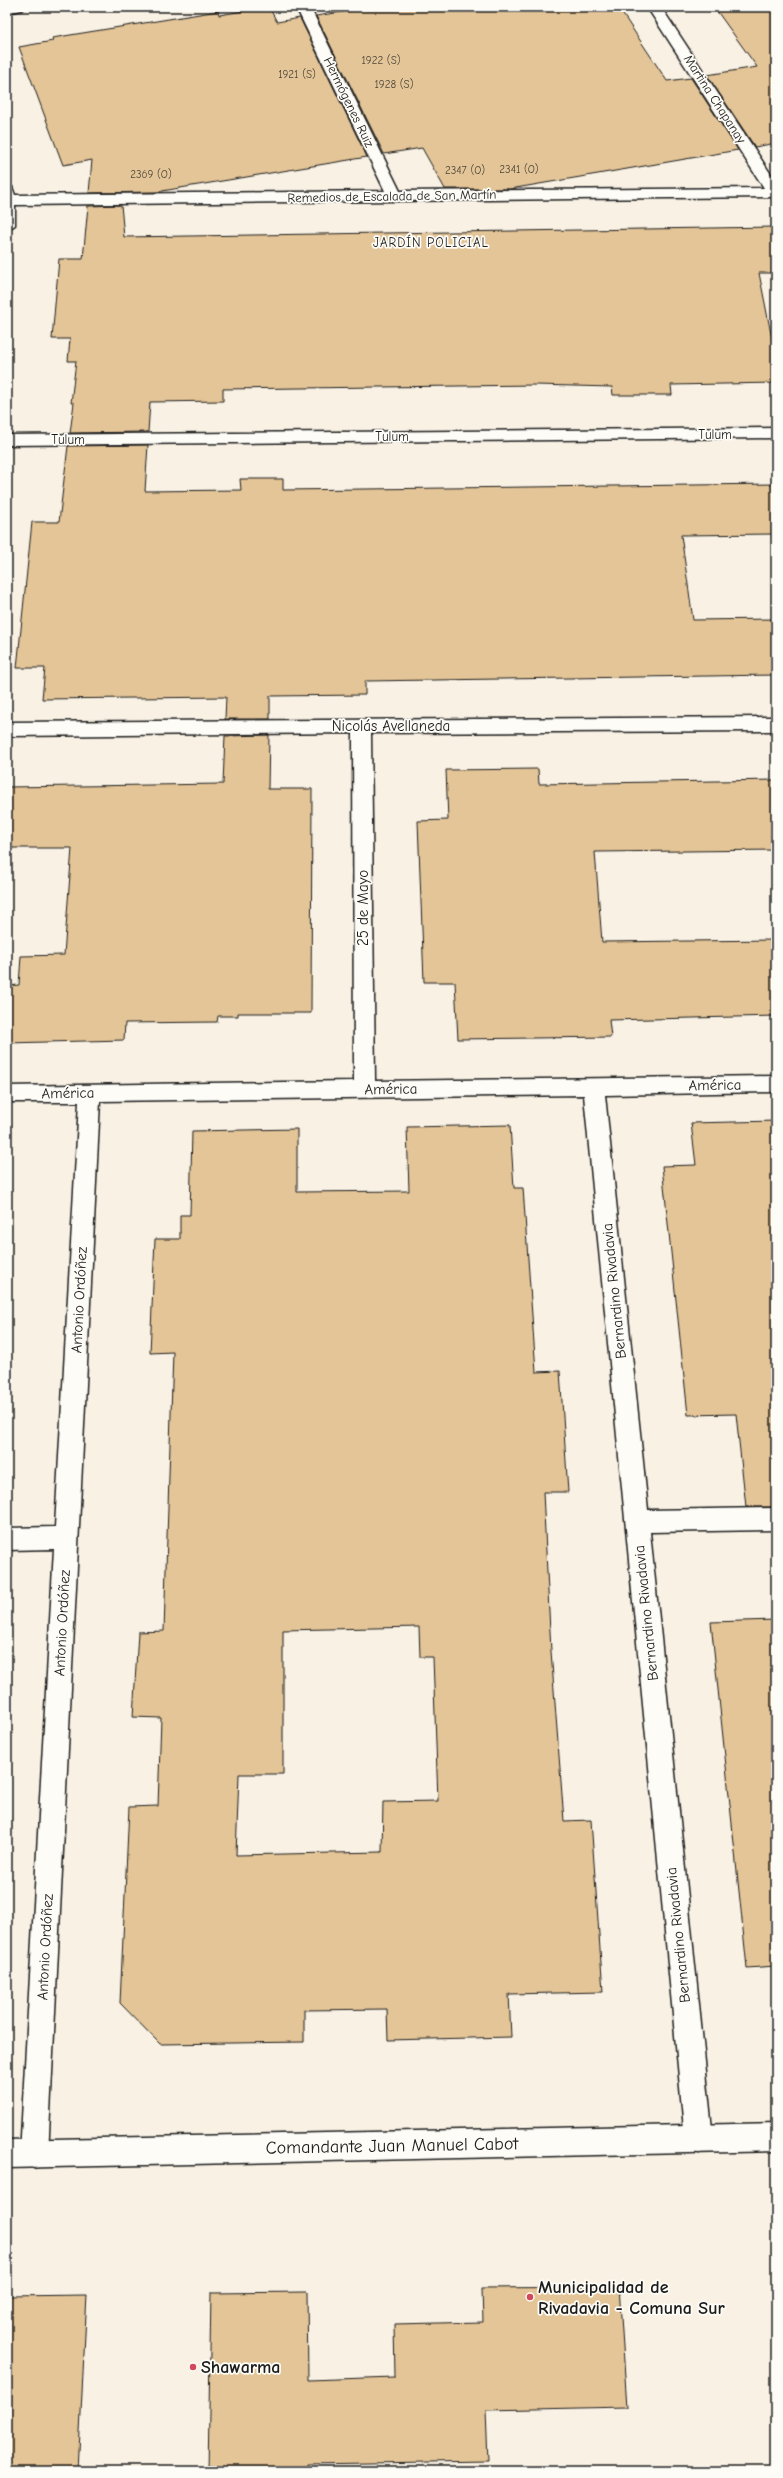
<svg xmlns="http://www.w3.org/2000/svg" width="783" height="2478" font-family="'Comic Neue',sans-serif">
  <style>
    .building { fill: #e4c597; stroke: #1c1c1c; fill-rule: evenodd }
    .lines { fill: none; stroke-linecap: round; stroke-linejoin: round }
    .minor-casing { stroke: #1c1c1c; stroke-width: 3 }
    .major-casing { stroke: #1c1c1c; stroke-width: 3 }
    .minor { fill: #fdfcf7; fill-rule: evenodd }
    .major { fill: #fdfcf7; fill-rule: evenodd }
    .poi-dot { fill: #d1495b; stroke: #fdfcf7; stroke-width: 1.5 }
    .labels { text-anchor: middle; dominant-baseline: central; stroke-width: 3.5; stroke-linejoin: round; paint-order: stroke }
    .far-number-label { font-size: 11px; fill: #4e463b }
    .far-street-label { font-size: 13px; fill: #1c1c1c; stroke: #fdfcf7 }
    .far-neighbourhood-label { font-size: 13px; letter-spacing: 1px; fill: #1c1c1c; stroke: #fdfcf7 }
    .street-label { font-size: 15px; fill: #1c1c1c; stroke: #fdfcf7 }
    .near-street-label { font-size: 18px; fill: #1c1c1c; stroke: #fdfcf7 }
    .near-poi-label { font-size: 18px; font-weight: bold; fill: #1c1c1c; stroke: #fdfcf7; text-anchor: start }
  </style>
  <rect width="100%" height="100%" fill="#f8f1e4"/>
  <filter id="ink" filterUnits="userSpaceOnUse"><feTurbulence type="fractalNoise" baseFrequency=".025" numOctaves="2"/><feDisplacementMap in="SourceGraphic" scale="8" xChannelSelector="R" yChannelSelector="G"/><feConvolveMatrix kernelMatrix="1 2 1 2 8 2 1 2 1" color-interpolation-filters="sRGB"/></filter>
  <g filter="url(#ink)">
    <!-- building -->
    <path class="building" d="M269,7L277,22L300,18L367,157L156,192L89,193L92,160L63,165L19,47L53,41L52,38L218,11L219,15Z
      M373,7H618L667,81L691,78L738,150L510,189H445L422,148L384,154L316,16Z
      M714,7H776V143L755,147L707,75L757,67Z
      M121,205L124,237L776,227V273H759L776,359V383L671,385L672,395H613L612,387L536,385L223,389V401L150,402L148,432L70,433L74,403H71L76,361H68L70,339H52L59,259H83L88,206Z
      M148,445L145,491L241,490L240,479H283V490L776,484V534L681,535L693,620L776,619V675L365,681V695L270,696V719H225L226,697L42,699L45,668H17L32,522H59L68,446Z
      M269,735L268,789H312L311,1013H238V1016H218L217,1022L125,1023L124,1040L7,1043V986L19,985L21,956L64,955L72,848H7V787L223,784L225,736Z
      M538,769L539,784L776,780V850L595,852L602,942L776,940V1016L609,1020L611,1037L458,1039L455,982H424L418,821L448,820L446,770Z
      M776,1121V1507H746L736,1414L688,1415L662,1166L696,1165L691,1123Z
      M510,1125L514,1188H523L536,1372L560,1371L568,1492H543L551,1651L564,1821L591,1820L603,1992L509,1994L511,2037L388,2040L387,2009L304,2010V2042L160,2044L120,2003L129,1807L158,1806L161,1718L133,1717L138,1632L164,1631L173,1352L150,1353L155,1239H180V1215H190L192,1131L297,1129V1192L409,1191L407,1127ZM419,1627L420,1657H433L438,1801L383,1802L382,1852L236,1855L239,1774H283V1630Z
      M776,1620V1966L747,1968L711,1622Z
      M619,2287L627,2407L486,2410L488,2461L308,2464V2471H208L211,2293L307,2292L308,2380L395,2377L394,2324L483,2322L482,2288Z
      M87,2295L78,2471H7V2296Z"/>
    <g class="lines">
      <defs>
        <path id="minor" d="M7,7H24L22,10L7,13Z
          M296,7H310L400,191L764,188L647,7H661L776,182V197L15,205V225L7,230V185L12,187L15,195L385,191Z
          M776,428V438L7,445V435Z
          M776,717V731L371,733L375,1081L776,1076V1092L605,1095L648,1510L776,1508V1530L650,1532L713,2139L709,2149L699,2153L689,2149L685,2139L584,1095L100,1101L48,2154L44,2164L34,2168L24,2164L20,2154L54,1549L7,1550V1528L55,1527L79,1102H7V1086L354,1081L353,733L7,736V722Z"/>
        <path id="major" d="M776,2123V2151L7,2168V2140Z"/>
      </defs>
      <!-- minor casing -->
      <use href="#minor" class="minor-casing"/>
      <!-- major casing -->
      <use href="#major" class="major-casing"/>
      <!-- minor -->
      <use href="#minor" class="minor"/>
      <!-- major -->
      <use href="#major" class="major"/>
    </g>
  </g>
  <!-- markers -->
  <g class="poi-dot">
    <circle cx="530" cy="2297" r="4"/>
    <circle cx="193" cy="2367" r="4"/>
  </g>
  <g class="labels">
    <!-- far-number labels -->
    <g class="far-number-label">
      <text x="381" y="60">1922 (S)</text>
      <text x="297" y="74">1921 (S)</text>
      <text x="394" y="84">1928 (S)</text>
      <text x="519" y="169">2341 (O)</text>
      <text x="465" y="170">2347 (O)</text>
      <text x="151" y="174">2369 (O)</text>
    </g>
    <!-- far-street labels -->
    <g class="far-street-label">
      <text transform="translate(715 99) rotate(57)">Martina Chapanay</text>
      <text transform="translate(349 102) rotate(64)">Hermógenes Ruiz</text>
      <text transform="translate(392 196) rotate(-1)">Remedios de Escalada de San Martín</text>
      <text x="715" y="434">Tulum</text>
      <text x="392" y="436">Tulum</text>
      <text x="68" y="439">Tulum</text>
    </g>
    <!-- far-neighbourhood labels -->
    <g class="far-neighbourhood-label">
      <text x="431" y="242">JARDÍN POLICIAL</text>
    </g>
    <!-- street labels -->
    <g class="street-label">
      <text x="391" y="726">Nicolás Avellaneda</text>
      <text transform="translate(363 908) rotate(-90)">25 de Mayo</text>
      <text transform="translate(715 1085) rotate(-1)">América</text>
      <text transform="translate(391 1089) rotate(-1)">América</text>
      <text transform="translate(68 1093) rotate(-1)">América</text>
      <text transform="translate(614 1291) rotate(-96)">Bernardino Rivadavia</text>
      <text transform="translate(79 1300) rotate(-87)">Antonio Ordóñez</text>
      <text transform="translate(646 1613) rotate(-96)">Bernardino Rivadavia</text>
      <text transform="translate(62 1623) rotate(-87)">Antonio Ordóñez</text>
      <text transform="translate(678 1935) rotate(-96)">Bernardino Rivadavia</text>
      <text transform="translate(45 1947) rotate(-87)">Antonio Ordóñez</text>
    </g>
    <!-- near-street labels -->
    <g class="near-street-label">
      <text transform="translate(392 2146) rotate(-1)">Comandante Juan Manuel Cabot</text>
    </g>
    <!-- near-poi labels -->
    <g class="near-poi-label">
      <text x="538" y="2287">Municipalidad de<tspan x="538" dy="21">Rivadavia - Comuna Sur</tspan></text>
      <text x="201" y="2367">Shawarma</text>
    </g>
  </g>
  <!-- margin -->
  <rect width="783" height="2478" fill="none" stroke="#fdfcf7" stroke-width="24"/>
  <rect x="12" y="12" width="759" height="2454" fill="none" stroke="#1c1c1c" stroke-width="1.5" filter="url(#ink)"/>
</svg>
